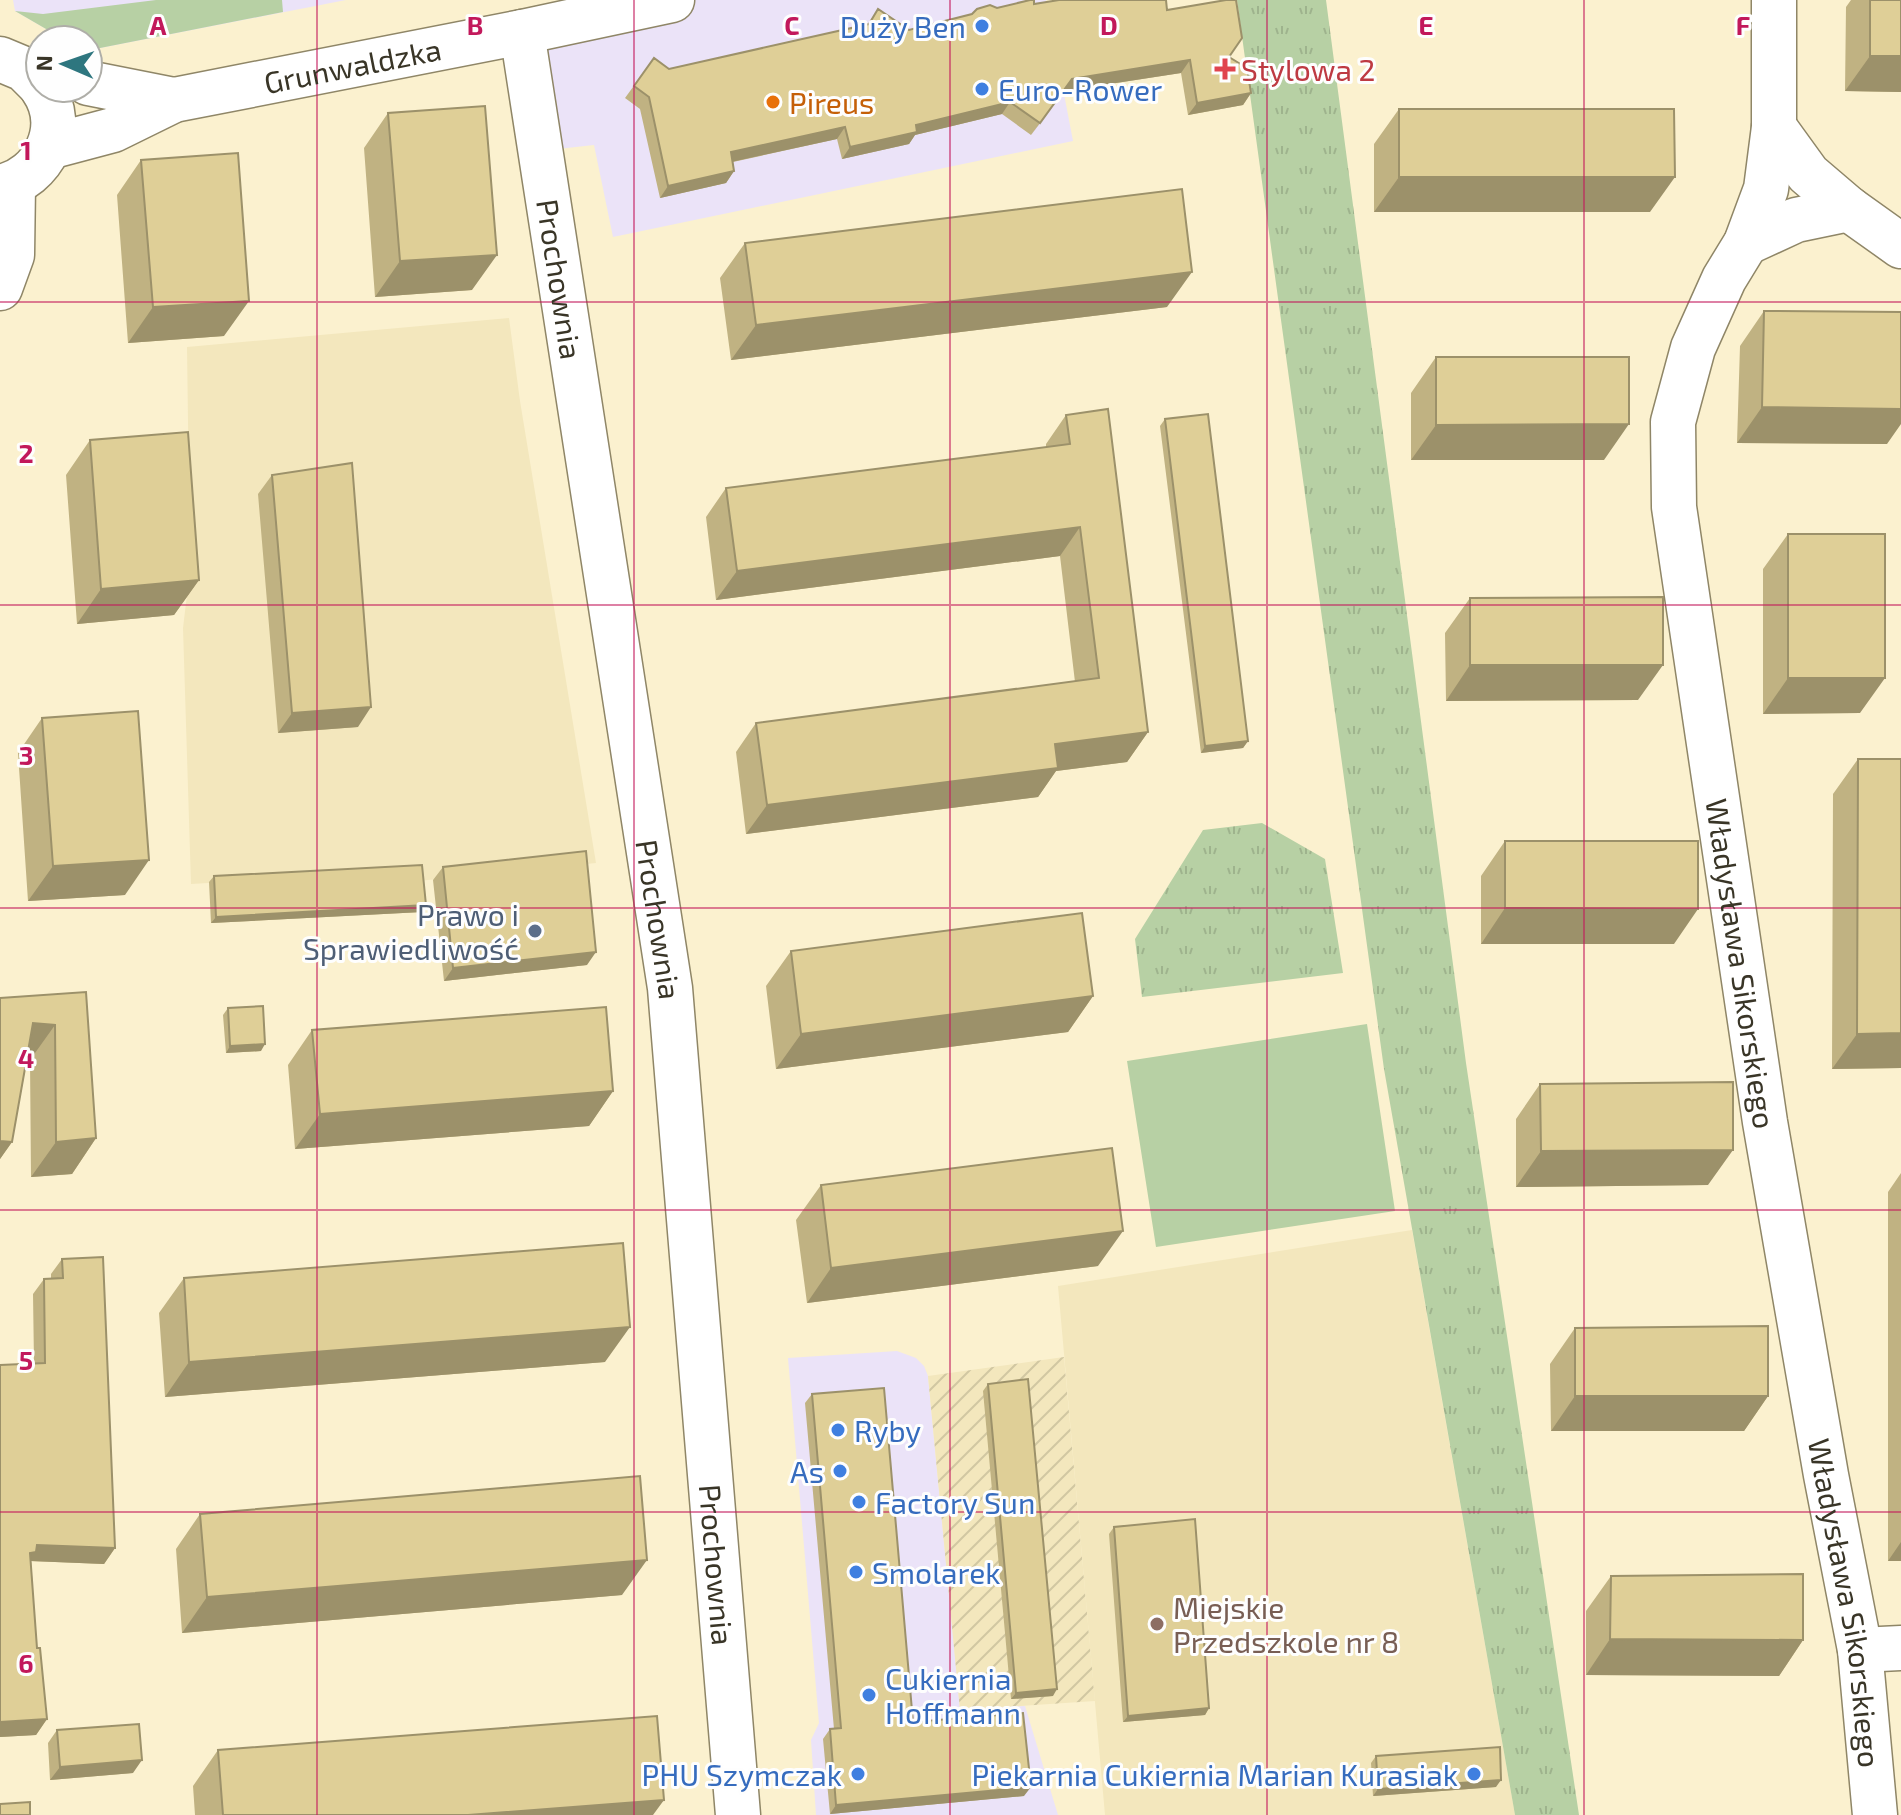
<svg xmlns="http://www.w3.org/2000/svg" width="1901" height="1815" font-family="'Exo 2',sans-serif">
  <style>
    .commercial { fill: #ebe3f8 }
    .industrial { fill: url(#industrial-furrows) }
    .built { fill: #f3e7bd }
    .grass { fill: #b7d0a4 }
    .park { fill: url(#park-tufts) }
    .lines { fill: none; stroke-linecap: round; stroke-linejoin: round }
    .minor-casing { stroke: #8f8667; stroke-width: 47 }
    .tertiary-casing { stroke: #8f8667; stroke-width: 47 }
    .minor { stroke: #fff; stroke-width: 44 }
    .tertiary { stroke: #fff; stroke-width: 44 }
    .wall { fill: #c0b282 }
    .shaded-wall { fill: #9c916a }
    .building { fill: #dfcf97; stroke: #9c916a; stroke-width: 2 }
    .grid { fill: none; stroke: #c2185b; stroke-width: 2; stroke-opacity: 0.55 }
    .shop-dot { fill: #3f7fe0; stroke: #fefefe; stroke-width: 3 }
    .health-dot { fill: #e0444e; stroke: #fefefe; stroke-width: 3 }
    .food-dot { fill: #e8710a; stroke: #fefefe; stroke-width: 3 }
    .service-dot { fill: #5c6f8a; stroke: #fefefe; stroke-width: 3 }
    .education-dot { fill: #8d6e63; stroke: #fefefe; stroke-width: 3 }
    .labels { text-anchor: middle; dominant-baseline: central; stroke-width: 6; stroke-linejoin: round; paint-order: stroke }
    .shop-label { font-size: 30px; fill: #366cbe; stroke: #fefefe; text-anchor: start }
    .street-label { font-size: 30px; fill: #393527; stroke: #fefefe }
    .health-label { font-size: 30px; fill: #be3a42; stroke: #fefefe; text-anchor: start }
    .food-label { font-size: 30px; fill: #c56008; stroke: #fefefe; text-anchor: start }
    .service-label { font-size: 30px; fill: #4e5e75; stroke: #fefefe; text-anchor: end }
    .education-label { font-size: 30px; fill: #785e54; stroke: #fefefe; text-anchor: start }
    .grid-label { font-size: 26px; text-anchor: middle; font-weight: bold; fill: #c2185b; stroke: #fefefe; stroke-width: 6; stroke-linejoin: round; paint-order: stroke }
  </style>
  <defs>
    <pattern id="industrial-furrows" width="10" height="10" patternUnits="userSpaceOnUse" patternTransform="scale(2)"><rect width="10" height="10" fill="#f3e7bd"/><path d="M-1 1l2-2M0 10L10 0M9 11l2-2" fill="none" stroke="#d1c7a2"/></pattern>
    <pattern id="park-tufts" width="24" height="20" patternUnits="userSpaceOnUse" patternTransform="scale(2)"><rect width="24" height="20" fill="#b7d0a4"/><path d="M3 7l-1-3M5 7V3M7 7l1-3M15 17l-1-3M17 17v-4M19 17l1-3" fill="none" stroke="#9eb38d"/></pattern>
  </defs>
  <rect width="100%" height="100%" fill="#fbf1cf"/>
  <!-- commercial -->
  <path class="commercial" d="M13,0H346L95,49H88V40H65L15,11Z
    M672,0H1046L1073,141L613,237L594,145L540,151L522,32Z
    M897,1351L916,1358L924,1366L928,1376L960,1709L1025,1706L1058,1815H816L811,1740L819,1723L788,1358Z"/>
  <!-- industrial -->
  <path class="industrial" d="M1064,1357L1095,1701L960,1710L928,1376Z"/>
  <!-- built -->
  <path class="built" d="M509,318L520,401L596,863L418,881L417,871L191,884L183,628L190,570L187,347Z
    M1412,1230L1515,1815H1105L1058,1286Z"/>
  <!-- grass -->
  <path class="grass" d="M156,0H282L283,12L95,49H88V40H65L15,11L43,14Z
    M1367,1024L1395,1211L1156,1247L1127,1061Z"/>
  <!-- park -->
  <path class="park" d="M1237,0H1326L1466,1063L1579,1815H1515L1384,1069Z
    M1262,823L1325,859L1343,973L1142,997L1135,939L1203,830Z"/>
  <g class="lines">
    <defs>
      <g id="minor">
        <path id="s1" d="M1774,0V127L1766,189L1746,243L1724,279L1693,348L1673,422L1674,507L1765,1122L1826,1475L1860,1650L1875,1815"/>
        <path d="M1774,127L1808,174L1849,209L1901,246"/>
        <path d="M1746,243L1796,220L1849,209"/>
        <path d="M1860,1650L1901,1648"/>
      </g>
      <g id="tertiary">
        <path id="s2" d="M522,32L670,988L738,1815"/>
        <path d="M0,59L24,69L40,85"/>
        <path d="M88,83L174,100"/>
        <path id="s3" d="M49,147L113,130L174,100L522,32L672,0"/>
        <path d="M0,187C44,178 69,127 42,88"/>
        <path d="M0,288L12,255L13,185"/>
      </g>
    </defs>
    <!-- minor casing -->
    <use href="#minor" class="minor-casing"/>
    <!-- tertiary casing -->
    <use href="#tertiary" class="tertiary-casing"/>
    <!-- minor -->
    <use href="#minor" class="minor"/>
    <!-- tertiary -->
    <use href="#tertiary" class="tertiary"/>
  </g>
  <!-- wall -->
  <path class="wall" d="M1851,0H1901V92L1845,91L1846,7Z
    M1034,4L1167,10L1229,57L1251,93L1243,105L1188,115L1181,73L1064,91L1031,135L1002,114L915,135L909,144L842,159L837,139L733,162L734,171L726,183L660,198L640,109L625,98L654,58L669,69L868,24L878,9L909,30L997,8Z
    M1399,109L1650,212H1374V144Z
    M388,113L472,290L375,297L364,148Z
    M141,160L224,336L128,343L117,195Z
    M745,243L1167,307L731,360L720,278Z
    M1764,311L1887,444L1737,443L1740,346Z
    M1436,357L1604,460H1411V393Z
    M1066,415L1148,732L1127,762L1056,771L1038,797L746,834L736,752L756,723L1075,682L1060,556L716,600L706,517L726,488L1046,447V444Z
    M1165,419L1248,741L1243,748L1201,753L1160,426Z
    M90,440L199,580L174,615L77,624L66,475Z
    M272,475L358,727L278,733L258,494Z
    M1788,534L1860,713L1763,714V569Z
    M1470,598L1638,700L1446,701L1445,633Z
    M42,718L125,895L28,901L18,753Z
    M1858,759L1901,1068L1832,1069L1833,794Z
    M1505,841L1674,944H1481V876Z
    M443,867L587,965L444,981L433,880Z
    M214,876L422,912L211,923L209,882Z
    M791,951L1093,996L1068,1032L776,1069L766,986Z
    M86,992L96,1138L72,1174L31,1177L30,1060H27L12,1142L0,1159V998Z
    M228,1008L261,1051L226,1053L223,1015Z
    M312,1030L613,1091L589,1126L295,1149L288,1065Z
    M1540,1084L1708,1185L1516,1187V1119Z
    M1901,1173V1561H1888V1192Z
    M821,1185L1098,1266L807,1303L796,1220Z
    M62,1259L115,1548L104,1564L31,1561L37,1648L47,1719L36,1735L0,1737V1365L34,1363L33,1294L44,1279L51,1278V1274Z
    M184,1278L605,1362L165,1397L159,1313Z
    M1575,1328L1768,1396L1744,1431H1551L1550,1364Z
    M988,1384L1053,1696L1011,1699L983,1391Z
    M812,1394L913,1722L1024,1796L830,1814L823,1739L830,1729H834L805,1403Z
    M200,1514L622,1595L182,1633L176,1549Z
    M1114,1527L1209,1708L1205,1715L1123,1722L1109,1534Z
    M1611,1576L1803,1640L1779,1676L1586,1675V1611Z
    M57,1730L133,1773L50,1780L48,1743Z
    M218,1750L653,1815H195L193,1786Z
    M1376,1756L1496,1787L1373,1796L1371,1763Z"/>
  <!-- shaded-wall -->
  <path class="shaded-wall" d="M1870,56H1901V92L1845,91Z
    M1190,60L1181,73L1064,91L1031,135L1072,79Z
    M1251,93L1243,105L1188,115L1197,103Z
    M1010,102L1002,114L915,135L909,144L842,159L850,147L916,125Z
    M845,127L837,139L722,164L731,152Z
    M734,171L726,183L660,198L668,186Z
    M1399,177H1675L1650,212H1374Z
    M497,255L472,290L375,297L400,261Z
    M1192,272L1167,307L731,360L756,325Z
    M249,301L224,336L128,343L153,307Z
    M1762,407L1901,409V424L1887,444L1737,443Z
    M1629,424L1604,460H1411L1436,425Z
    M1080,527L1060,556L716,600L737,571Z
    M199,580L174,615L77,624L101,589Z
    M1470,665H1663L1638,700L1446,701Z
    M1788,678H1885L1860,713L1763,714Z
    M371,707L358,727L278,733L292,713Z
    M1148,732L1127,762L1056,771L1038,797L746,834L767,805L1055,744Z
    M1248,741L1243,748L1201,753L1205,746Z
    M149,860L125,895L28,901L53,866Z
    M426,905L422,912L211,923L216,917Z
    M1505,908L1698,909L1674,944H1481Z
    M596,952L587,965L444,981L453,968Z
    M1093,996L1068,1032L776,1069L801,1034Z
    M33,1023L55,1025L30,1060L9,1058Z
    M1901,1033V1068L1832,1069L1857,1034Z
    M265,1044L261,1051L226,1053L230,1046Z
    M613,1091L589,1126L295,1149L320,1114Z
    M96,1138L72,1174L31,1177L56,1142Z
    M0,1141L12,1142L0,1159Z
    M1733,1150L1708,1185L1516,1187L1541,1151Z
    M1123,1231L1098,1266L807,1303L831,1268Z
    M630,1327L605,1362L165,1397L189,1362Z
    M1575,1396H1768L1744,1431H1551Z
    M1901,1542V1561H1888Z
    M37,1545L115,1548L104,1564L30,1561L19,1568Z
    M647,1560L622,1595L182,1633L207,1597Z
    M1610,1639L1803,1640L1779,1676L1586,1675Z
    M1057,1689L1053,1696L1011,1699L1016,1693Z
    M1209,1708L1205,1715L1123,1722L1128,1716Z
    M47,1719L36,1735L0,1737V1722Z
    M142,1760L133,1773L50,1780L60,1767Z
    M1501,1780L1496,1787L1373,1796L1378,1789Z
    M1031,1787L1024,1796L830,1814L836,1805Z
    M664,1800L653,1815H468Z"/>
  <!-- building -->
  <path class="building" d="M1030,0H1034V4L1059,0H1166L1167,10L1226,0H1236L1242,38L1229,57L1247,68L1251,93L1197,103L1190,60L1072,79L1040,123L1010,102L916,125L917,132L850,147L845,127L731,152L734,171L668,186L649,97L634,86L654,58L669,69L869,24L878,9L909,30L972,14L977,9L990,5L997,8Z
    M1870,0H1901V56H1870Z
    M485,106L497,255L400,261L388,113Z
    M1399,109H1674L1675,177H1399Z
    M238,153L249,301L153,307L141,160Z
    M1182,189L1192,272L756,325L745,243Z
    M1764,311L1901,312V409L1762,407Z
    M1436,357H1629V424L1436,425Z
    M1108,409L1148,732L1055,744L1058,768L767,805L756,723L1099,678L1080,527L737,571L726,488L1070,444L1066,415Z
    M1208,414L1248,741L1205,746L1165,419Z
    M188,432L199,580L101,589L90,440Z
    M352,463L371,707L292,713L272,475Z
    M1788,534H1885V678H1788Z
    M1663,597V665H1470V598Z
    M138,711L149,860L53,866L42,718Z
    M1858,759H1901V1033L1857,1034Z
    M1505,841H1698V909L1505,908Z
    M586,851L596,952L453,968L443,867Z
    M422,865L426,905L216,917L214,876Z
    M1082,913L1093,996L801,1034L791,951Z
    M86,992L96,1138L56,1142L55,1025L33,1023L12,1142L0,1141V998Z
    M263,1006L265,1044L230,1046L228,1008Z
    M606,1007L613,1091L320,1114L312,1030Z
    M1733,1082V1150L1541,1151L1540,1084Z
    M1112,1148L1123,1231L831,1268L821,1185Z
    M623,1243L630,1327L189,1362L184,1278Z
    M103,1257L115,1548L37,1545L36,1552L30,1553L37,1648H40L47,1719L0,1722V1365L45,1363L44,1279L63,1278L62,1259Z
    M1768,1326V1396H1575V1328Z
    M1028,1379L1057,1689L1016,1693L988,1384Z
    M884,1388L913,1722L1023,1713L1031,1787L836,1805L830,1729L841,1728L812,1394Z
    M640,1476L647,1560L207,1597L200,1514Z
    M1195,1519L1209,1708L1128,1716L1114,1527Z
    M1803,1574V1640L1610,1639L1611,1576Z
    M657,1716L664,1800L468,1815H223L218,1750Z
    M139,1724L142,1760L60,1767L57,1730Z
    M1500,1747L1501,1780L1378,1789L1376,1756Z
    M30,1802V1815H0V1804Z"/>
  <!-- grid -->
  <path class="grid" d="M317,0V1815M634,0V1815M950,0V1815M1267,0V1815M1584,0V1815M0,302H1901M0,605H1901M0,908H1901M0,1210H1901M0,1512H1901"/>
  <!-- markers -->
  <g class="shop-dot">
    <circle cx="982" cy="26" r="8"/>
    <circle cx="982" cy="89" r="8"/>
    <circle cx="838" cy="1430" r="8"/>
    <circle cx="840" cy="1471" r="8"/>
    <circle cx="859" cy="1502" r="8"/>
    <circle cx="856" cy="1572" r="8"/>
    <circle cx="869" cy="1695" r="8"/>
    <circle cx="858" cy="1774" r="8"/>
    <circle cx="1474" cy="1774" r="8"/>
  </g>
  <path class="health-dot" d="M1221 57h8v8h8v8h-8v8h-8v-8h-8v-8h8z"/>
  <circle class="food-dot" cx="773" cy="102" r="8"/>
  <circle class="service-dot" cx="535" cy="931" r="8"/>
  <circle class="education-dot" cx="1157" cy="1624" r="8"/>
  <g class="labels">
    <!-- shop labels -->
    <g class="shop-label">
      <text x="966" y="26" text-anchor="end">Duży Ben</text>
      <text x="998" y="89">Euro-Rower</text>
      <text x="854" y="1430">Ryby</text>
      <text x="824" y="1471" text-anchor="end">As</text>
      <text x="875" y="1502">Factory Sun</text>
      <text x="872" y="1572">Smolarek</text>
      <text x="885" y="1678">Cukiernia<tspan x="885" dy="34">Hoffmann</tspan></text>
      <text x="842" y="1774" text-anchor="end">PHU Szymczak</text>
      <text x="1458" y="1774" text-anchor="end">Piekarnia Cukiernia Marian Kurasiak</text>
    </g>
    <!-- street labels -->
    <g class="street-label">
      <text stroke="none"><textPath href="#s3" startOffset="316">Grunwaldzka</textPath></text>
      <text stroke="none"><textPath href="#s2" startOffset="250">Prochownia</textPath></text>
      <text stroke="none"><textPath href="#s2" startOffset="898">Prochownia</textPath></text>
      <text stroke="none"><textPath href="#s1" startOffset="988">Władysława Sikorskiego</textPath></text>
      <text stroke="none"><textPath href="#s2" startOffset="1546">Prochownia</textPath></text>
      <text stroke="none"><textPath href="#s1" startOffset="1636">Władysława Sikorskiego</textPath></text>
    </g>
    <!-- health labels -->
    <g class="health-label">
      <text x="1241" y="69">Stylowa 2</text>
    </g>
    <!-- food labels -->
    <g class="food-label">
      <text x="789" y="102">Pireus</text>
    </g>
    <!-- service labels -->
    <g class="service-label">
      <text x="519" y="914">Prawo i<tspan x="519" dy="34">Sprawiedliwość</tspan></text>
    </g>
    <!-- education labels -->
    <g class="education-label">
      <text x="1173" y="1607">Miejskie<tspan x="1173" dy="34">Przedszkole nr 8</tspan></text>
    </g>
  </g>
  <g class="grid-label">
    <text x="158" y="35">A</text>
    <text x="475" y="35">B</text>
    <text x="792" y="35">C</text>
    <text x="1109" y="35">D</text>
    <text x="1426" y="35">E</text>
    <text x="1743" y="35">F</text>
    <text x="26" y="160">1</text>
    <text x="26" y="463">2</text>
    <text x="26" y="765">3</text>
    <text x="26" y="1068">4</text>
    <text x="26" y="1370">5</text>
    <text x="26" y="1673">6</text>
  </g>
  <!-- north arrow -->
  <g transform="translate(64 64) rotate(272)"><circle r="38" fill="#fefefe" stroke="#afaea8" stroke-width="2"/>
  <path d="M0-6L14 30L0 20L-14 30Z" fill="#2e767f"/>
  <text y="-12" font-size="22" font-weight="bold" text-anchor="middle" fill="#393527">N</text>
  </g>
</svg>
